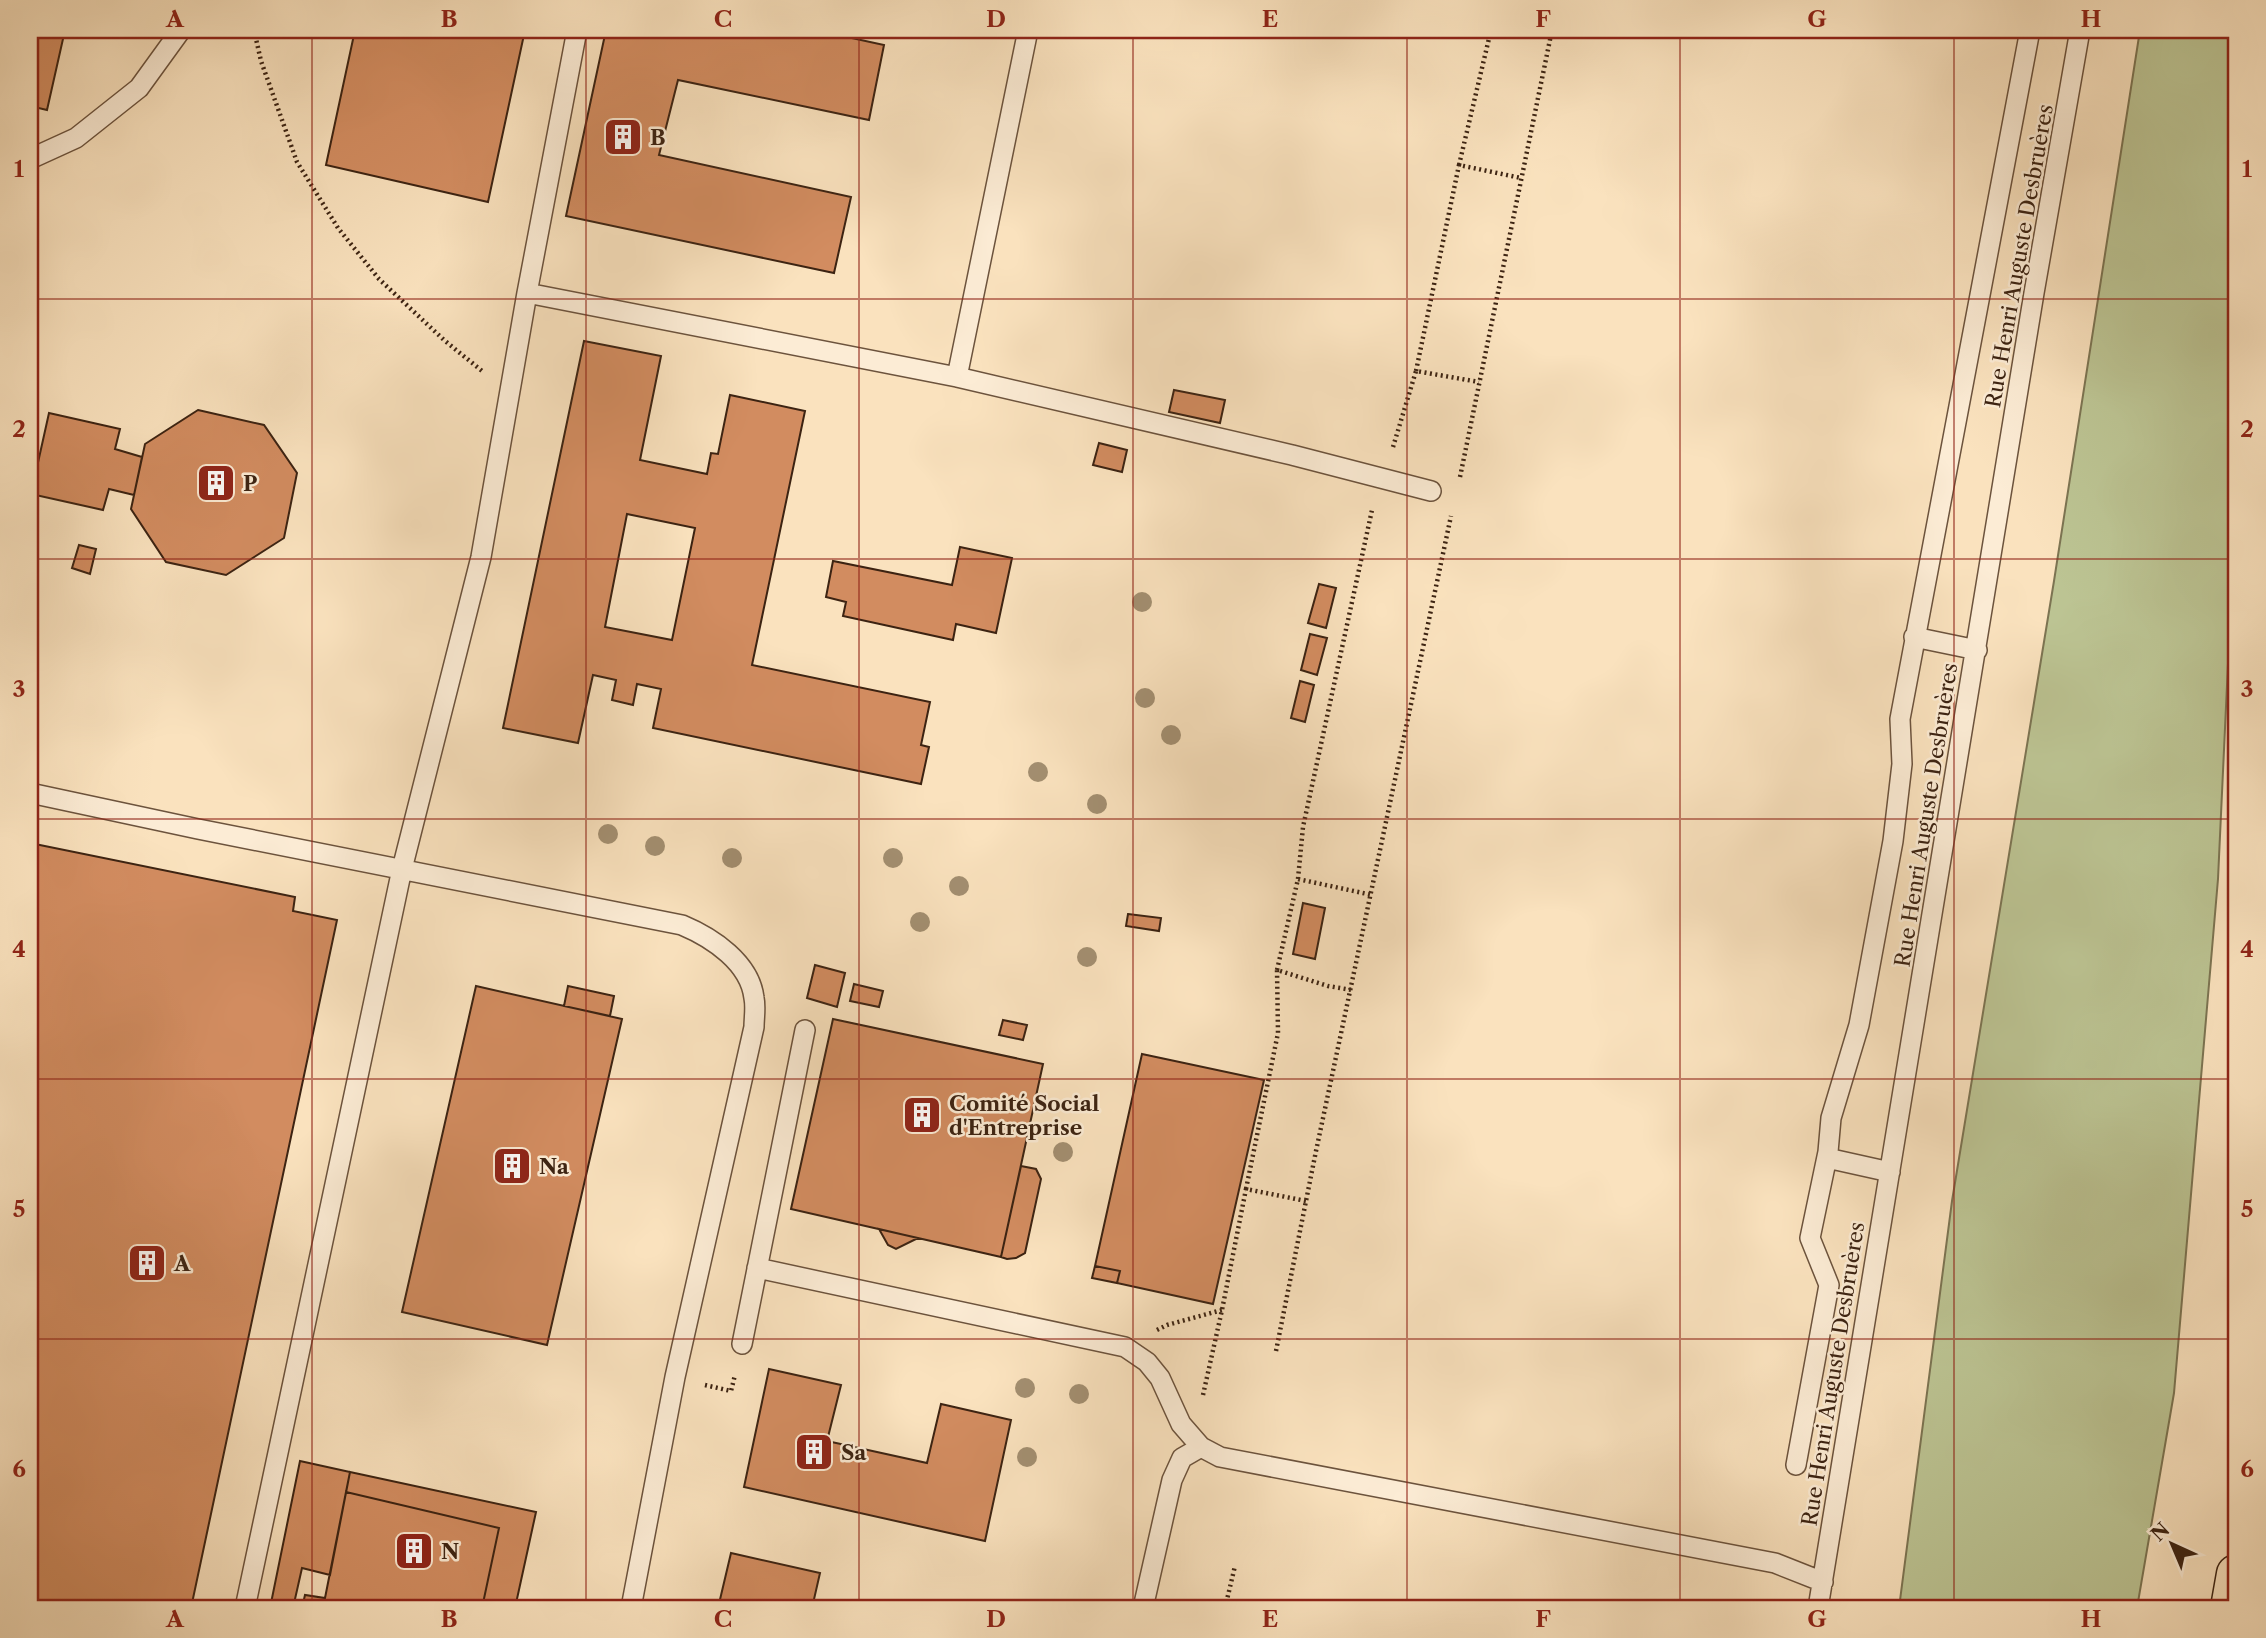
<svg xmlns="http://www.w3.org/2000/svg" width="2266" height="1638" font-family="'Libre Caslon Text',serif">
  <style>
    .green { fill: #bcc493; stroke: #7c7452; stroke-width: 2 }
    .building { fill: #d28c60; stroke: #3c2312; stroke-width: 2; fill-rule: evenodd }
    .lines { fill: none; stroke-linecap: round; stroke-linejoin: round }
    .lane-casing { stroke: #6c533d; stroke-width: 22 }
    .highway-casing { stroke: #3c2312; stroke-width: 41 }
    .path { stroke: #3c2312; stroke-width: 4.5; stroke-dasharray: 2 3.5; stroke-linecap: butt }
    .lane { stroke: #fcecd5; stroke-width: 19 }
    .highway { stroke: #fae2be; stroke-width: 38 }
    .tree { fill: #a38f71 }
    .grid { fill: none; stroke: #8f2418; stroke-width: 2; stroke-opacity: 0.55 }
    .labels { text-anchor: middle; dominant-baseline: central; stroke-width: 5; stroke-linejoin: round; paint-order: stroke }
    .poi-label { font-size: 21px; font-weight: bold; fill: #3c2312; stroke: #fcecd5; text-anchor: start }
    .street-label { font-size: 21px; fill: #3c2312; stroke: #fcecd5 }
    .neatline { fill: none; stroke: #8f2418; stroke-width: 2.5 }
    .grid-label { font-size: 23px; text-anchor: middle; font-weight: bold; fill: #8f2418 }
  </style>
  <rect width="100%" height="100%" fill="#fae2be"/>
  <filter id="stains"><feTurbulence type="fractalNoise" baseFrequency=".00286" numOctaves="4"/><feColorMatrix values="0 0 0 0 .2 0 0 0 0 .09 0 0 0 0 .02 0 0 0 .5 -.17"/></filter>
  <radialGradient id="worn" r=".72"><stop offset=".6" stop-color="#630" stop-opacity="0"/><stop offset="1" stop-color="#630" stop-opacity=".3"/></radialGradient>
  <!-- green -->
  <path class="green" d="M2140,30H2236V491L2218,879L2174,1393L2137,1608H1899L1952,1201L2054,581Z"/>
  <!-- building -->
  <path class="building" d="M30,30H65L47,110L30,106Z
    M355,30H525L488,202L326,165Z
    M606,30H815L884,45L869,120L678,80L659,155L851,197L834,273L566,216Z
    M584,341L661,356L640,460L707,474L711,453L718,454L730,395L805,411L752,665L930,702L921,745L929,747L921,784L653,728L661,689L637,684L633,705L612,700L616,680L593,675L578,743L503,728ZM627,514L695,528L672,640L605,627Z
    M1174,390L1225,400L1220,423L1169,412Z
    M198,410L264,425L297,473L284,538L226,575L166,562L131,509L145,444Z
    M49,413L120,429L115,449L142,457L134,495L109,489L103,510L31,494Z
    M1099,443L1127,450L1122,472L1093,465Z
    M79,545L96,549L90,574L72,568Z
    M960,547L1012,558L996,633L956,624L953,640L843,616L846,602L826,597L833,561L952,585Z
    M1319,584L1336,588L1326,628L1308,623Z
    M1310,634L1327,638L1317,675L1301,670Z
    M1300,681L1314,685L1305,722L1291,718Z
    M30,843L295,897L293,911L337,920L191,1608H30Z
    M1303,903L1325,908L1315,959L1293,954Z
    M1128,914L1161,918L1159,931L1126,926Z
    M815,965L845,973L837,1007L807,998Z
    M854,984L883,991L879,1007L850,1001Z
    M476,986L622,1019L547,1345L402,1312Z
    M568,986L614,996L610,1016L564,1006Z
    M833,1019L1043,1064L1001,1257L791,1209Z
    M1003,1020L1027,1025L1023,1040L999,1035Z
    M1142,1054L1264,1080L1213,1304L1117,1283L1120,1271L1095,1266Z
    M1021,1166L1036,1169L1041,1179L1025,1253L1016,1258L1007,1259L1001,1257Z
    M879,1229L918,1238L896,1249L888,1245Z
    M1095,1266L1120,1271L1117,1283L1092,1278Z
    M769,1369L841,1385L827,1441L927,1463L941,1404L1011,1420L985,1541L744,1487Z
    M300,1461L350,1472L330,1575L302,1568L293,1608H270Z
    M350,1472L536,1512L515,1608H482L499,1528L346,1492Z
    M346,1492L499,1528L482,1608H302L305,1595L325,1598Z
    M731,1553L820,1573L812,1608H718Z"/>
  <g class="lines">
    <defs>
      <path id="lane" d="M30,159L76,138L139,88L181,30
        M527,293L577,30
        M957,377L1028,30
        M1914,637L1977,650
        M30,793L198,829L682,925C713,938 750,963 754,998C756,1007 754,1018 754,1027L675,1377L631,1608
        M1827,1158L1890,1172
        M757,1268L1125,1347L1147,1362L1160,1378L1181,1424L1201,1447L1220,1457L1775,1563L1823,1582
        M742,1344L805,1030
        M1796,1465L1829,1285L1810,1238L1828,1152L1831,1118L1859,1025L1893,841L1902,764L1900,719L2030,30
        M245,1608L402,869L481,557L527,293L957,377L1292,455L1431,491
        M1143,1608L1172,1480L1182,1458L1201,1447
        M1818,1608L2034,293L2080,30"/>
      <path id="highway" d="M2230,1608L2236,1574"/>
    </defs>
    <!-- lane casing -->
    <use href="#lane" class="lane-casing"/>
    <!-- highway casing -->
    <use href="#highway" class="highway-casing"/>
    <!-- path -->
    <path class="path" d="M254,30L261,61L297,162L338,228L379,279L444,340L482,371
      M1459,165L1491,30
      M1416,371L1459,165L1521,178
      M1393,447L1416,371L1479,382
      M1460,477L1552,30
      M1298,879L1303,827L1372,510
      M1277,970L1298,879L1372,895
      M1246,1189L1278,1033L1277,970L1328,986L1352,990
      M1157,1330L1167,1325L1222,1310
      M1276,1351L1316,1151L1451,516
      M705,1385L731,1391L735,1375
      M1203,1395L1222,1310L1246,1189L1306,1201
      M1225,1608L1235,1566"/>
    <!-- lane -->
    <use href="#lane" class="lane"/>
    <!-- highway -->
    <use href="#highway" class="highway"/>
  </g>
  <!-- trees -->
  <g class="tree">
    <circle cx="1142" cy="602" r="10"/>
    <circle cx="1145" cy="698" r="10"/>
    <circle cx="1171" cy="735" r="10"/>
    <circle cx="1038" cy="772" r="10"/>
    <circle cx="1097" cy="804" r="10"/>
    <circle cx="608" cy="834" r="10"/>
    <circle cx="655" cy="846" r="10"/>
    <circle cx="732" cy="858" r="10"/>
    <circle cx="893" cy="858" r="10"/>
    <circle cx="959" cy="886" r="10"/>
    <circle cx="920" cy="922" r="10"/>
    <circle cx="1087" cy="957" r="10"/>
    <circle cx="1063" cy="1152" r="10"/>
    <circle cx="1025" cy="1388" r="10"/>
    <circle cx="1079" cy="1394" r="10"/>
    <circle cx="1027" cy="1457" r="10"/>
  </g>
  <!-- grid -->
  <path class="grid" d="M312,30V1608M586,30V1608M859,30V1608M1133,30V1608M1407,30V1608M1680,30V1608M1954,30V1608M30,299H2236M30,559H2236M30,819H2236M30,1079H2236M30,1339H2236"/>
  <!-- icons -->
  <defs>
    <symbol id="building-square" viewBox="-11 -11 22 22"><rect x="-9" y="-9" width="18" height="18" rx="4" fill="#8f2418" stroke="#fcecd5"/><path d="M-4-6H4V6H1V3H-1V6H-4ZM-2.5-4.3h1.7v1.8h-1.7ZM.8-4.3h1.7v1.8H.8ZM-2.5-1h1.7V.8h-1.7ZM.8-1h1.7V.8H.8Z" fill="#fff"/></symbol>
  </defs>
  <g fill-rule="evenodd">
    <use href="#building-square" x="601" y="115" width="44" height="44"/>
    <use href="#building-square" x="194" y="461" width="44" height="44"/>
    <use href="#building-square" x="900" y="1093" width="44" height="44"/>
    <use href="#building-square" x="490" y="1144" width="44" height="44"/>
    <use href="#building-square" x="125" y="1241" width="44" height="44"/>
    <use href="#building-square" x="792" y="1430" width="44" height="44"/>
    <use href="#building-square" x="392" y="1529" width="44" height="44"/>
  </g>
  <g class="labels">
    <!-- poi labels -->
    <g class="poi-label">
      <text x="650" y="137">B</text>
      <text x="243" y="483">P</text>
      <text x="949" y="1103">Comité Social<tspan x="949" dy="24">d'Entreprise</tspan></text>
      <text x="539" y="1166">Na</text>
      <text x="174" y="1263">A</text>
      <text x="841" y="1452">Sa</text>
      <text x="441" y="1551">N</text>
    </g>
    <!-- street labels -->
    <g class="street-label">
      <text transform="translate(2019 256) rotate(-80)">Rue Henri Auguste Desbruères</text>
      <text transform="translate(1926 815) rotate(-81)">Rue Henri Auguste Desbruères</text>
      <text transform="translate(1833 1374) rotate(-81)">Rue Henri Auguste Desbruères</text>
    </g>
  </g>
  <!-- margin -->
  <rect width="2266" height="1638" fill="none" stroke="#fae2be" stroke-width="77"/>
  <!-- north arrow -->
  <g transform="translate(2172 1544) rotate(316)" stroke="#fcecd5" stroke-width="5" paint-order="stroke">
  <path d="M0-5L12 26L0 18L-12 26Z" fill="#3c2312"/>
  <text y="-10" font-size="19" font-weight="bold" text-anchor="middle" fill="#3c2312">N</text>
  </g>
  <rect x="38" y="38" width="2190" height="1562" class="neatline"/>
  <g class="grid-label">
    <text x="175" y="27">A</text>
    <text x="449" y="27">B</text>
    <text x="723" y="27">C</text>
    <text x="996" y="27">D</text>
    <text x="1270" y="27">E</text>
    <text x="1543" y="27">F</text>
    <text x="1817" y="27">G</text>
    <text x="2091" y="27">H</text>
    <text x="19" y="177">1</text>
    <text x="2247" y="177">1</text>
    <text x="19" y="437">2</text>
    <text x="2247" y="437">2</text>
    <text x="19" y="697">3</text>
    <text x="2247" y="697">3</text>
    <text x="19" y="957">4</text>
    <text x="2247" y="957">4</text>
    <text x="19" y="1217">5</text>
    <text x="2247" y="1217">5</text>
    <text x="19" y="1477">6</text>
    <text x="2247" y="1477">6</text>
    <text x="175" y="1627">A</text>
    <text x="449" y="1627">B</text>
    <text x="723" y="1627">C</text>
    <text x="996" y="1627">D</text>
    <text x="1270" y="1627">E</text>
    <text x="1543" y="1627">F</text>
    <text x="1817" y="1627">G</text>
    <text x="2091" y="1627">H</text>
  </g>
  <rect width="100%" height="100%" filter="url(#stains)"/>
  <rect width="100%" height="100%" fill="url(#worn)"/>
</svg>
